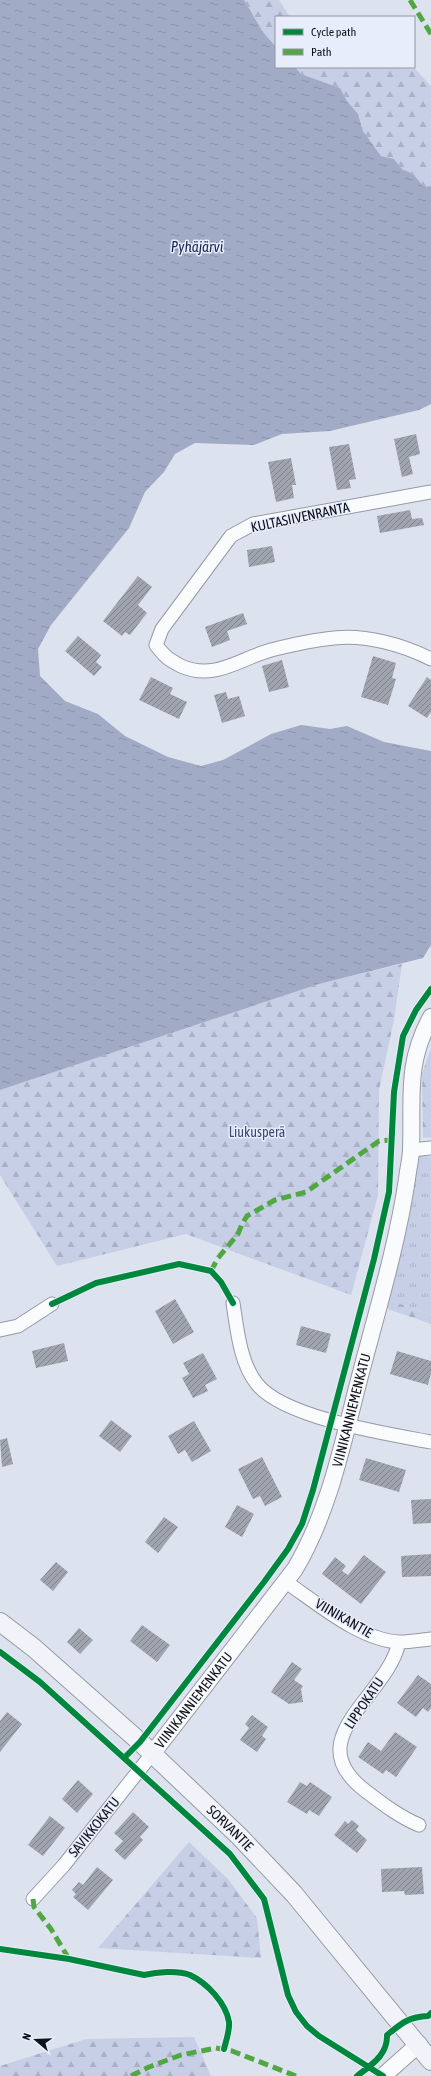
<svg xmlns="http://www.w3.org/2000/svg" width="431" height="2076" font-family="'Asap Condensed',sans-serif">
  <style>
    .forest { fill: url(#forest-firs) }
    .park { fill: url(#park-tufts) }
    .water { fill: url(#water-ripples) }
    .building { fill: url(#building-hatch) }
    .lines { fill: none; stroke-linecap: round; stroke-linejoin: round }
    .minor-casing { stroke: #979aa4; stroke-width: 15 }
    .tertiary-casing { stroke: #979aa4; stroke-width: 18 }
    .secondary-casing { stroke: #979aa4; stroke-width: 20 }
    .minor { stroke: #fafbfd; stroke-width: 13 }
    .tertiary { stroke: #fafbfd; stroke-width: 16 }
    .secondary { stroke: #f1f3f8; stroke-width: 18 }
    .quiet { stroke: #51a842; stroke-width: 5; stroke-dasharray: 10 5; stroke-linecap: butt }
    .cycleway-casing { stroke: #e7edfb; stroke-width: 8 }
    .cycleway { stroke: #00873e; stroke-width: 6 }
    .labels { text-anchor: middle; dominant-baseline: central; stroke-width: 3; stroke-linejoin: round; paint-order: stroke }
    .street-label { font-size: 14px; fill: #0f121a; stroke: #e7edfb }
    .park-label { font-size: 14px; fill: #3a4a77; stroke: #e7edfb }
    .water-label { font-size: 15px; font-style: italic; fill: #18254f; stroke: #e7edfb }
  </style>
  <defs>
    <pattern id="forest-firs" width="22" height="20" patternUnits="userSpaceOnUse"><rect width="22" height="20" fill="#c6cfe6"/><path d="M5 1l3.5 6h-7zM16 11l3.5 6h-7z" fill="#a9b1c5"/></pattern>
    <pattern id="park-tufts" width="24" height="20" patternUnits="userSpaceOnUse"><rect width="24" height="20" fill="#c6cfe6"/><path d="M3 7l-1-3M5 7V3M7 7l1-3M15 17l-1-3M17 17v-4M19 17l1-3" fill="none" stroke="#a9b1c5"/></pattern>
    <pattern id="water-ripples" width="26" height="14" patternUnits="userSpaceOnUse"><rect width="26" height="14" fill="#a1abc5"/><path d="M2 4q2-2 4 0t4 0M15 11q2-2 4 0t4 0" fill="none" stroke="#8992a9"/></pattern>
    <pattern id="building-hatch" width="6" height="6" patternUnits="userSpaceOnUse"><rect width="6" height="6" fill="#a0a4ae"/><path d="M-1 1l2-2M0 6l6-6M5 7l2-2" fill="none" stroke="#81848d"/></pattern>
  </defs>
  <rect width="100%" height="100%" fill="#dde2ef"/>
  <!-- forest -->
  <path class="forest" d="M244,0H279L290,17H276V47L263,32Z
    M295,67H387L415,69L431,86V186L424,187L413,174L402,169L394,159L381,156L363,131L358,114L347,101L340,88L301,74Z
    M402,964L394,1020L379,1090L378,1195L351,1295L186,1234L57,1266L0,1175V1090L319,984Z
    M431,1048V1137L423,1138L422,1074Z
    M388,1299L431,1315V1324L388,1309Z
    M189,1842L228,1879L257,1918L261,1958L98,1948Z
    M194,2037L211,2076H0V2066L86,2039Z"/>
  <!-- park -->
  <path class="park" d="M419,1156L431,1157V1315L388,1299Z"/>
  <!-- water -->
  <path class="water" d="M0,0H244L263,32L276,47V67H295L301,74L340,88L347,101L358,114L363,131L381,156L394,159L402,169L413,174L424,187L431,186V404L419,410L330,431L282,434L254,445L195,443L175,454L164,472L145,492L129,528L51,625L38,649L40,676L65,701L98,714L125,736L168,757L201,766L223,760L271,734L301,725L330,729L347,726L384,742L431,751V945L423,958L319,984L0,1090Z"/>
  <!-- building -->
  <path class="building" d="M416,434L420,454L409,457L413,474L402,477L394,439Z
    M349,444L356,479L349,480L351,488L337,490L329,447Z
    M291,458L296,485H292L294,498L276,502L268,462Z
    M410,510L412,519L422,518L424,525L380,533L377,516Z
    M272,546L275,562L249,567L247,550Z
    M138,576L152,587L138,605L147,613L130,635L125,632L122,636L103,621Z
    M243,613L247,624L227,631L230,640L212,647L205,627Z
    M78,636L101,655L96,662L102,667L94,676L65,651Z
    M373,656L396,663L392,678L396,679L388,705L361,697Z
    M282,660L289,687L269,692L262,666Z
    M151,677L173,688L170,694L187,702L179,719L139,700Z
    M427,677L431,680V712L427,718L408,706Z
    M226,692L228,699L239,696L245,716L222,723L214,695Z
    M175,1299L194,1332L173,1344L155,1311Z
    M301,1326L331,1334L326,1353L296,1345Z
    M64,1343L68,1361L36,1368L32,1351Z
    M397,1351L431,1361V1373L428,1385L390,1374Z
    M203,1353L217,1379L205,1385L208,1391L193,1398L182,1378L189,1374L183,1363Z
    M111,1420L132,1436L120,1452L99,1436Z
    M194,1421L211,1451L192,1462L185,1450L178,1454L168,1436Z
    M7,1438L13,1464L2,1467L0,1440Z
    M262,1457L282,1497L265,1506L260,1496L253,1499L238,1469Z
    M366,1458L406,1470L399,1492L359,1480Z
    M431,1499V1523L413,1524L411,1500Z
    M237,1505L254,1514L242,1537L225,1527Z
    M164,1517L178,1527L158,1553L145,1542Z
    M431,1554V1576L402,1577L401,1556Z
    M364,1555L386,1572L361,1604L322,1574L335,1557L346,1566L342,1571L348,1575Z
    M56,1562L68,1572L53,1591L40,1580Z
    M142,1625L170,1645L157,1662L130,1641Z
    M79,1628L93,1640L80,1654L67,1642Z
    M292,1662L302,1669L294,1680L303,1686L301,1689L303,1702L289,1704L271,1692Z
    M418,1675L431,1684V1708L428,1712L423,1708L416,1717L397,1703Z
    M7,1712L22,1724L0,1752V1721Z
    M252,1715L268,1727L262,1736L266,1739L257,1752L240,1740L249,1728L245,1724Z
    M395,1732L417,1747L396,1777L386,1770L383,1774L358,1757L368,1742L381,1751Z
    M78,1780L93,1794L77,1813L62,1799Z
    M300,1782L307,1786L310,1782L332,1797L319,1816L309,1810L307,1814L287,1802Z
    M133,1812L149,1827L140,1837L143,1840L125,1860L114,1850L123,1841L114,1833Z
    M50,1816L65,1828L43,1856L28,1845Z
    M352,1820L359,1826L356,1830L367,1840L357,1853L334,1835L345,1821L348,1824Z
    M97,1867L113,1880L88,1910L73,1897L76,1894L72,1890L79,1882L83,1885Z
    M422,1867L424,1894L405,1895L404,1891L382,1892L381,1869Z"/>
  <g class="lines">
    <defs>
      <path id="minor" d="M431,492L253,524L231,536L162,629L156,645C165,657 168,659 181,666C214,681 239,659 271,650C291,645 313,640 334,638C365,634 403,645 431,659
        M411,1150L431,1148
        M233,1303C237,1329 240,1363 257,1384C284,1418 388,1434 431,1442
        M0,1330L18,1326L52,1304
        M286,1582C317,1603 361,1641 400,1642C410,1642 421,1640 431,1639
        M399,1642C388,1697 295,1739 367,1792C384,1805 400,1817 419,1825
        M33,1899L64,1865L152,1754"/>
      <g id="tertiary">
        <path id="s1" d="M152,1754L295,1569C330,1510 343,1441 360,1376C377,1311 397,1246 407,1179C408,1169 411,1159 411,1149C413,1098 405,1065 431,1017"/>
        <path d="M383,2076L419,2044"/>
      </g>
      <g id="secondary">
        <path id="s2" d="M0,1622L34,1648L140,1742L239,1836L294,1894L431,2061"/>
      </g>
    </defs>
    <!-- minor casing -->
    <use href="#minor" class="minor-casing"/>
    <!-- tertiary casing -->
    <use href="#tertiary" class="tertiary-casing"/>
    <!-- secondary casing -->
    <use href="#secondary" class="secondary-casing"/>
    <!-- minor -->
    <use href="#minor" class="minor"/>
    <!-- tertiary -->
    <use href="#tertiary" class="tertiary"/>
    <!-- secondary -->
    <use href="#secondary" class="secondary"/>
    <!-- quiet -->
    <path class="quiet" d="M410,0L431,34
      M211,1271L218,1258L238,1234L242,1224L247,1216L275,1200L306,1192L379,1141L392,1140
      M33,1899L34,1907L51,1929L69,1959
      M131,2076L149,2067L181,2055L216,2048L232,2051L296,2076"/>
    <defs>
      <path id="cycleway" d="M52,1304L96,1283L179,1264L211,1271L221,1282L233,1303
        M0,1652L40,1682L230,1854L264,1899L288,1995L296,2012L307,2026L319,2036L383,2076
        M125,1757L140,1742L264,1582L288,1549L302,1524L313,1490L374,1259L389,1192L394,1092L403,1036L416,1010L431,989
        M0,1949L69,1959L144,1975C157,1972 177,1970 190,1975C207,1983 226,2003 229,2022C230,2030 226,2041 224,2049
        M357,2076C371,2065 388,2055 387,2035C402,2023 408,2017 428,2016L431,2013"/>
    </defs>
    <!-- cycleway casing -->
    <use href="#cycleway" class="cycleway-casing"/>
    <!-- cycleway -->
    <use href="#cycleway" class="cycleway"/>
  </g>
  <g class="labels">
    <!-- street labels -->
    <g class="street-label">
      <text transform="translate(300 517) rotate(-12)">KULTASIIVENRANTA</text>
      <text stroke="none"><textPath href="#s1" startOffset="403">VIINIKANNIEMENKATU</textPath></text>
      <text transform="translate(344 1618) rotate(30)">VIINIKANTIE</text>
      <text stroke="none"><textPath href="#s1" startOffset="68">VIINIKANNIEMENKATU</textPath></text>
      <text transform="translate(364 1703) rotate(-56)">LIPPOKATU</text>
      <text transform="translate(94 1827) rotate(-51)">SAVIKKOKATU</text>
      <text stroke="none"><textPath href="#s2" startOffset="309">SORVANTIE</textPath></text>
    </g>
    <!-- park labels -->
    <g class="park-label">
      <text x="257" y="1132">Liukusperä</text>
    </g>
    <!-- water labels -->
    <g class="water-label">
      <text x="197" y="246">Pyhäjärvi</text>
    </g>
  </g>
  <!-- legend -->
  <rect x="275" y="16" width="140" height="52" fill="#e7edfb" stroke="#9195a1"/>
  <rect x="283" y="29" width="20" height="6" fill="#00873e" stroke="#9195a1"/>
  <text x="311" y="36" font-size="12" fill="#0f121a">Cycle path</text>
  <rect x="283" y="49" width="20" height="6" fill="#51a842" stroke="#9195a1"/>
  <text x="311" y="56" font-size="12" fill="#0f121a">Path</text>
  <!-- north arrow -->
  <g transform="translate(36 2040) rotate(289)" stroke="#e7edfb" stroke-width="3" paint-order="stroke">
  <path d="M0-3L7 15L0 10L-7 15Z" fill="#0f121a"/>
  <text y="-6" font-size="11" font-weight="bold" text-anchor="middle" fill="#0f121a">N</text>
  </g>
</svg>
